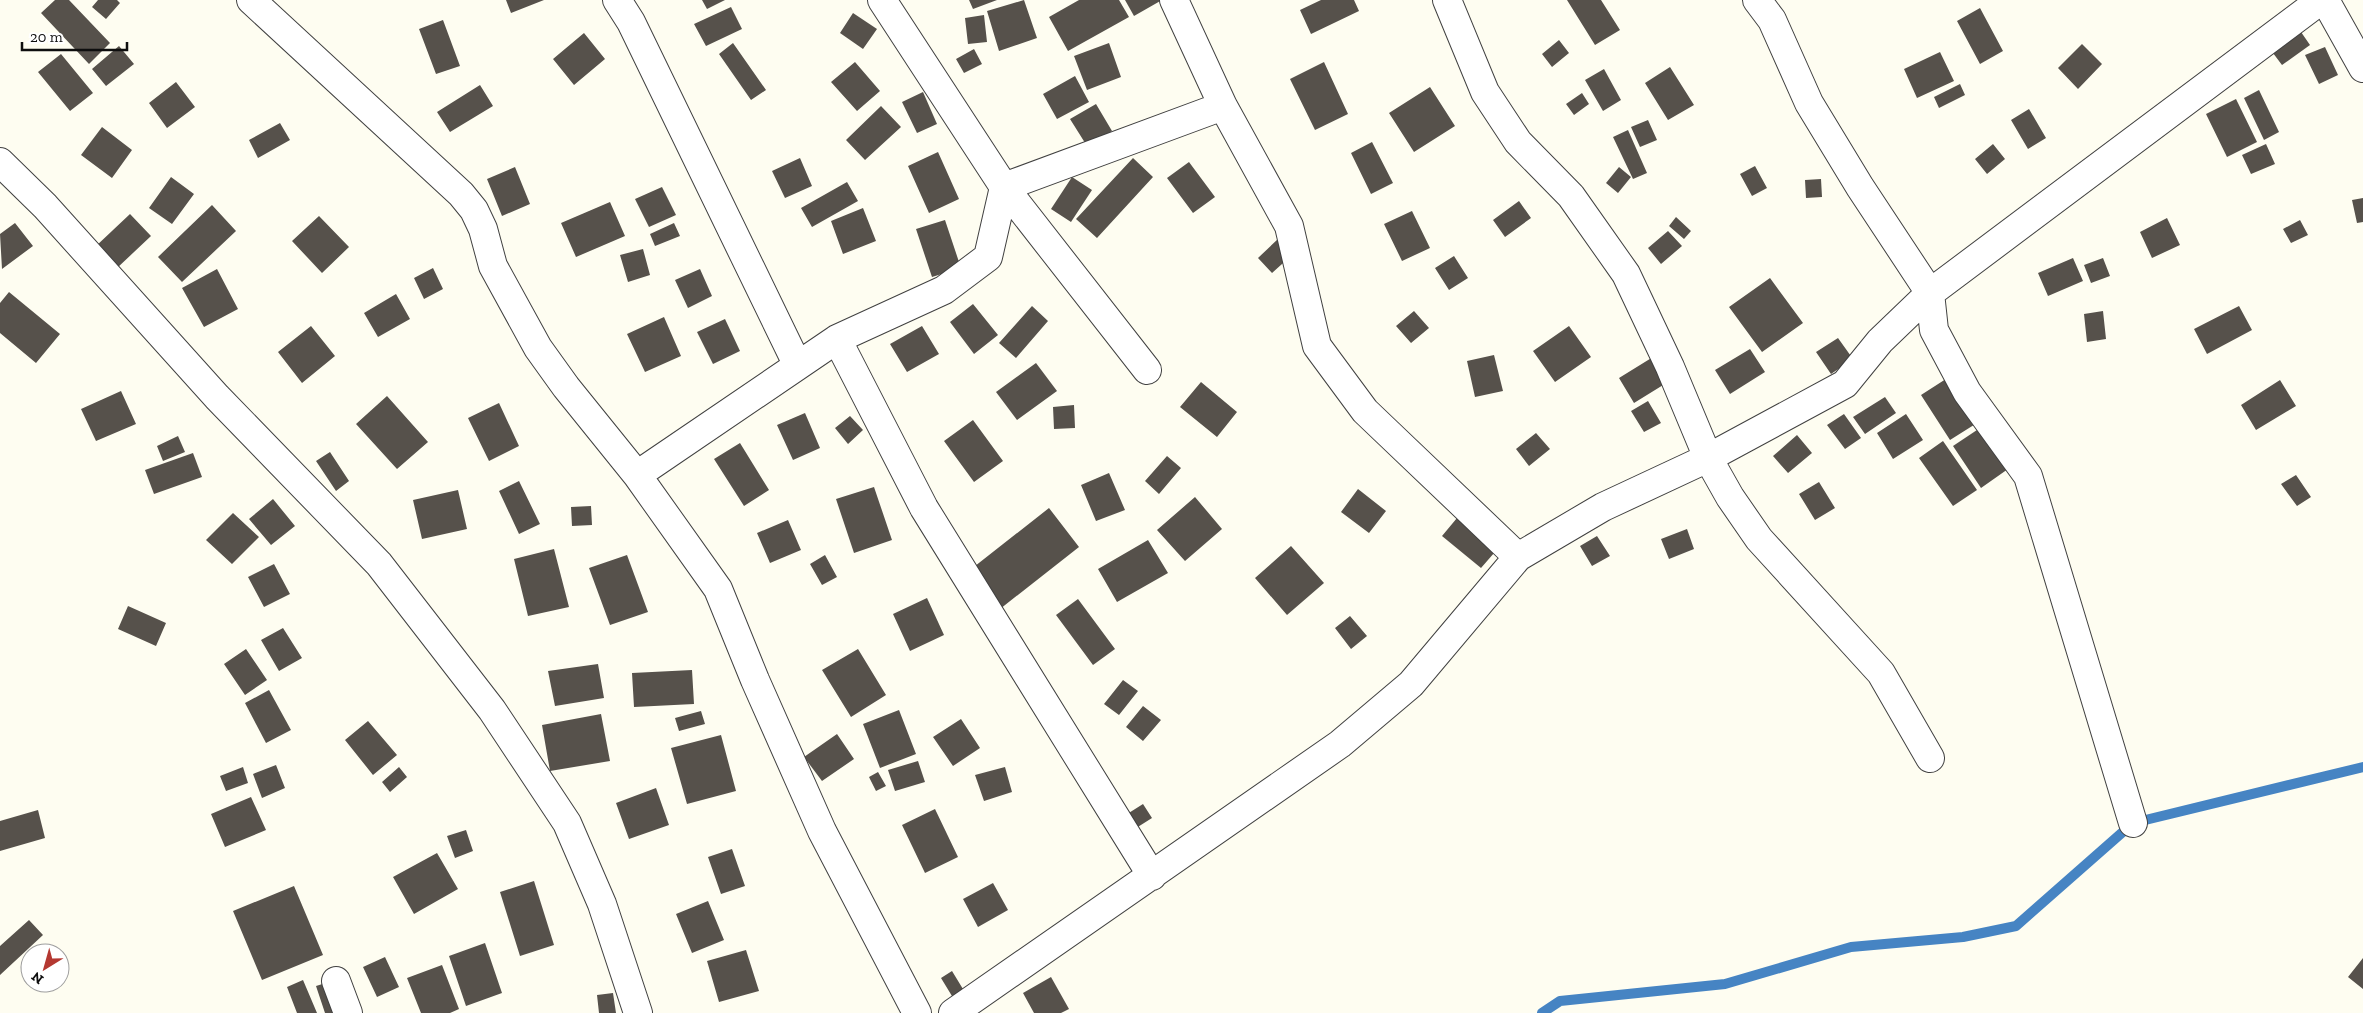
<svg xmlns="http://www.w3.org/2000/svg" width="2363" height="1013" font-family="'Zilla Slab',serif">
  <style>
    .lines { fill: none; stroke-linecap: round; stroke-linejoin: round }
    .stream { stroke: #4684c3; stroke-width: 10 }
    .building { fill: #56514b }
    .minor-casing { stroke: #414141; stroke-width: 30 }
    .minor { stroke: #fff; stroke-width: 28 }
  </style>
  <rect width="100%" height="100%" fill="#fefdf1"/>
  <g class="lines">
    <!-- stream -->
    <path class="stream" d="M1542,1013L1560,1001L1725,984L1851,947L1963,937L2016,926L2133,823L2363,767"/>
  </g>
  <!-- building -->
  <path class="building" d="M55,0H69L110,43L89,64L41,13Z
    M98,0H117L120,3L106,19L92,7Z
    M506,0H544L511,13Z
    M702,0H725L707,9Z
    M969,0H997L973,9Z
    M1024,0L1037,38L999,51L987,11Z
    M1079,0H1119L1129,17L1068,51L1049,17Z
    M1125,0H1162L1134,16Z
    M1321,0H1354L1359,11L1311,34L1300,10Z
    M1567,0H1601L1620,30L1595,45Z
    M731,7L742,29L706,46L694,24Z
    M1980,8L2003,51L1980,64L1957,21Z
    M853,13L877,29L863,49L840,33Z
    M984,15L987,42L968,44L965,18Z
    M443,20L460,66L436,74L419,29Z
    M2301,32L2310,45L2282,65L2273,53Z
    M584,33L605,59L574,85L553,59Z
    M1559,40L1569,53L1552,67L1542,54Z
    M733,43L766,90L751,100L719,54Z
    M1109,43L1121,77L1087,90L1074,56Z
    M2082,44L2102,64L2078,89L2058,68Z
    M119,46L134,64L106,86L92,69Z
    M2325,47L2338,75L2319,84L2305,55Z
    M974,49L982,64L964,73L956,59Z
    M1940,52L1954,81L1917,98L1904,69Z
    M61,54L93,93L70,111L38,72Z
    M855,62L880,91L857,111L831,82Z
    M1324,62L1348,114L1315,130L1290,79Z
    M1670,67L1694,105L1668,120L1645,83Z
    M1604,69L1621,100L1603,111L1585,80Z
    M1075,76L1089,102L1057,119L1043,94Z
    M176,82L195,107L167,128L149,103Z
    M1960,84L1965,95L1939,108L1934,97Z
    M480,85L493,106L450,132L437,112Z
    M1430,87L1455,126L1414,152L1389,113Z
    M2259,90L2279,132L2264,140L2244,98Z
    M923,92L937,124L917,133L902,102Z
    M1582,93L1589,104L1574,115L1566,104Z
    M2236,99L2257,142L2227,157L2206,114Z
    M1096,104L1112,131L1087,146L1070,119Z
    M881,106L901,127L865,160L846,140Z
    M2029,109L2046,138L2028,149L2011,120Z
    M1648,120L1657,140L1640,147L1631,127Z
    M280,123L290,140L258,158L249,140Z
    M102,127L132,150L112,178L81,155Z
    M1628,130L1647,173L1633,179L1613,137Z
    M1372,142L1393,183L1371,194L1351,153Z
    M1993,144L2005,159L1987,174L1975,159Z
    M2266,144L2275,164L2251,174L2242,155Z
    M938,152L959,199L929,213L908,166Z
    M800,158L812,186L785,198L772,171Z
    M1133,158L1153,177L1097,238L1076,219Z
    M1189,162L1215,197L1193,213L1167,178Z
    M1755,166L1767,188L1752,196L1740,174Z
    M515,167L530,204L502,216L487,179Z
    M1619,167L1631,177L1618,193L1606,183Z
    M171,177L194,194L172,224L149,208Z
    M1072,177L1092,190L1071,222L1051,209Z
    M1821,179L1822,197L1806,198L1805,180Z
    M847,182L858,201L812,227L801,208Z
    M662,187L676,215L649,227L635,199Z
    M2363,198V222L2357,223L2352,200Z
    M1519,201L1531,218L1505,237L1493,220Z
    M610,202L625,236L576,257L561,223Z
    M212,205L236,231L182,282L158,257Z
    M863,208L876,241L843,254L831,221Z
    M1412,211L1430,248L1402,261L1384,224Z
    M130,214L151,236L116,269L95,247Z
    M319,216L349,247L322,273L292,241Z
    M1676,217L1691,231L1684,239L1669,226Z
    M2167,218L2180,245L2152,258L2140,232Z
    M945,220L961,268L932,277L916,229Z
    M2300,220L2308,235L2291,243L2283,229Z
    M15,223L33,246L2,269L0,234Z
    M674,223L680,236L655,246L650,234Z
    M1668,231L1682,246L1661,264L1648,248Z
    M1279,238L1292,255L1272,273L1258,258Z
    M643,249L650,275L628,282L620,255Z
    M1454,256L1468,278L1449,290L1435,268Z
    M2073,258L2083,281L2048,296L2038,273Z
    M2103,258L2110,276L2091,283L2084,265Z
    M433,268L443,289L424,299L414,278Z
    M217,269L238,309L204,327L182,288Z
    M700,269L712,296L688,308L675,280Z
    M1770,278L1803,323L1762,352L1729,307Z
    M9,292L60,334L36,363L0,333V303Z
    M396,294L410,319L378,337L364,313Z
    M973,304L998,335L974,354L950,322Z
    M1032,306L1048,321L1016,358L999,343Z
    M2239,306L2252,330L2207,354L2194,329Z
    M1414,311L1429,328L1411,343L1396,326Z
    M2103,311L2106,339L2087,342L2084,314Z
    M664,317L681,356L645,372L627,334Z
    M725,319L740,351L713,364L697,332Z
    M311,326L335,356L302,383L278,352Z
    M922,326L939,354L907,372L890,344Z
    M1569,326L1591,357L1555,382L1533,351Z
    M1838,338L1853,359L1831,374L1816,352Z
    M1750,349L1765,372L1730,394L1715,370Z
    M1494,355L1503,391L1475,397L1467,361Z
    M1653,357L1668,382L1634,403L1619,378Z
    M1036,363L1057,391L1017,420L996,392Z
    M1949,377L1977,423L1950,440L1921,395Z
    M2280,380L2296,406L2256,430L2241,405Z
    M1201,382L1237,412L1217,437L1180,407Z
    M121,391L136,424L96,441L81,409Z
    M387,396L428,442L397,469L356,424Z
    M1885,397L1896,413L1865,434L1853,417Z
    M1648,401L1661,423L1644,432L1631,411Z
    M499,403L519,446L489,461L468,418Z
    M1074,405L1075,428L1054,429L1053,407Z
    M805,413L820,448L793,460L777,425Z
    M1844,414L1861,438L1845,449L1827,425Z
    M1906,414L1923,440L1893,459L1877,433Z
    M850,416L863,430L848,444L835,428Z
    M973,420L1003,461L974,482L944,441Z
    M1980,428L2008,469L1981,488L1953,446Z
    M1536,433L1550,449L1529,466L1516,449Z
    M1797,435L1812,453L1788,473L1773,456Z
    M178,436L185,452L163,461L157,446Z
    M1943,441L1977,490L1953,506L1919,458Z
    M740,443L769,490L744,506L714,459Z
    M330,452L349,481L336,491L316,461Z
    M193,453L202,477L154,494L145,470Z
    M1167,456L1181,468L1159,494L1145,481Z
    M1109,473L1125,510L1096,521L1081,485Z
    M2296,475L2311,497L2297,506L2281,484Z
    M519,481L540,524L519,534L499,491Z
    M1819,482L1835,508L1815,520L1799,494Z
    M874,487L892,540L854,553L836,499Z
    M1358,489L1386,511L1369,533L1341,512Z
    M458,490L467,529L422,539L413,500Z
    M1195,497L1222,529L1185,561L1157,530Z
    M273,499L295,526L271,545L249,519Z
    M591,506L592,525L572,526L571,507Z
    M1049,508L1079,547L1000,609L970,570Z
    M1462,512L1501,545L1481,568L1442,536Z
    M233,513L259,537L232,564L206,540Z
    M788,520L801,550L770,563L757,533Z
    M1687,529L1694,549L1669,559L1661,539Z
    M1597,536L1610,556L1592,566L1580,546Z
    M1148,540L1168,573L1117,602L1098,569Z
    M1291,546L1324,583L1287,615L1255,578Z
    M554,549L569,607L528,616L514,559Z
    M627,555L648,612L610,625L589,568Z
    M825,555L837,577L822,585L810,564Z
    M274,564L290,594L264,607L248,577Z
    M927,598L944,635L910,651L893,614Z
    M1078,599L1115,649L1093,665L1056,615Z
    M128,606L166,623L156,646L118,629Z
    M1350,616L1367,636L1351,649L1335,628Z
    M283,628L302,658L279,671L261,640Z
    M246,649L267,680L245,695L224,664Z
    M858,649L886,695L851,717L822,670Z
    M598,664L604,698L555,706L548,671Z
    M692,670L694,704L634,707L632,673Z
    M1123,680L1138,691L1119,715L1104,704Z
    M269,690L291,730L266,743L245,703Z
    M1143,706L1161,720L1143,741L1126,727Z
    M899,710L916,754L880,768L863,724Z
    M701,711L705,724L679,731L675,718Z
    M601,714L610,761L550,771L542,725Z
    M961,719L980,748L953,766L933,737Z
    M368,721L397,755L373,775L345,740Z
    M837,734L854,759L822,781L804,757Z
    M721,735L736,791L687,804L671,748Z
    M918,761L925,782L895,791L888,770Z
    M276,765L285,788L262,798L253,774Z
    M243,767L248,783L226,791L220,776Z
    M399,767L407,777L390,792L382,782Z
    M1005,767L1012,792L984,801L975,775Z
    M878,772L886,786L876,791L869,777Z
    M656,788L669,825L629,839L616,803Z
    M251,797L266,830L225,847L211,814Z
    M1143,804L1152,818L1133,830L1124,816Z
    M935,809L958,857L925,873L902,825Z
    M38,810L45,838L0,851V821Z
    M466,830L473,851L455,858L447,836Z
    M732,849L745,886L721,894L708,857Z
    M437,853L458,889L414,914L393,877Z
    M534,881L554,945L520,956L500,892Z
    M993,883L1008,910L978,927L963,899Z
    M294,886L323,955L262,980L233,911Z
    M708,901L724,940L692,953L676,914Z
    M29,920L43,935L0,975V946Z
    M485,943L502,993L466,1006L449,956Z
    M746,950L759,991L719,1002L707,961Z
    M385,957L399,987L377,997L363,967Z
    M2363,958V989L2348,977Z
    M442,965L459,1009L450,1013H421L407,978Z
    M952,971L966,994L955,1001L941,978Z
    M1051,977L1069,1009L1061,1013H1034L1023,993Z
    M303,980L317,1013H297L287,987Z
    M329,982L340,1013H325L316,986Z
    M613,993L616,1013H599L597,995Z"/>
  <g class="lines">
    <defs>
      <path id="minor" d="M251,0L461,194L474,210L483,229L493,266L538,348L566,387L637,475L718,589L755,680L822,831L917,1013
        M617,0L631,22L797,364
        M882,0L1004,187L1147,370
        M1174,0L1223,106L1289,226L1317,346L1365,411L1518,557
        M1447,0L1485,92L1518,142L1571,196L1626,274L1670,367L1708,458L1730,497L1759,539L1881,673L1930,758
        M1757,0L1772,20L1809,103L1860,187L1930,293L1934,330L1967,392L2028,476L2133,823
        M2325,0L2363,68
        M0,162L45,206L217,397L379,564L492,710L567,823L602,904L638,1013
        M837,339L924,508L1152,876
        M637,475L837,339L944,290L988,257L1004,187L1223,106
        M336,981L348,1013
        M953,1013L1340,744L1411,684L1518,557L1603,507L1708,458L1845,384L1880,341L1930,293L2321,0"/>
    </defs>
    <!-- minor casing -->
    <use href="#minor" class="minor-casing"/>
    <!-- minor -->
    <use href="#minor" class="minor"/>
  </g>
  <!-- north arrow -->
  <g transform="translate(45 968) rotate(217)"><circle r="24" fill="#ffffff" stroke="#9f9f9f"/>
  <path d="M0-4L9 19L0 12L-9 19Z" fill="#b43831"/>
  <text y="-8" font-size="14" font-weight="bold" text-anchor="middle" fill="#0e0e0e">N</text>
  </g>
  <!-- scale -->
  <path d="M22 42v8h105v-8" fill="none" stroke="#0e0e0e" stroke-width="2.5"/>
  <text x="30" y="42" font-size="15" fill="#0e0e0e" stroke="#ffffff" stroke-width="4" paint-order="stroke">20 m</text>
</svg>
